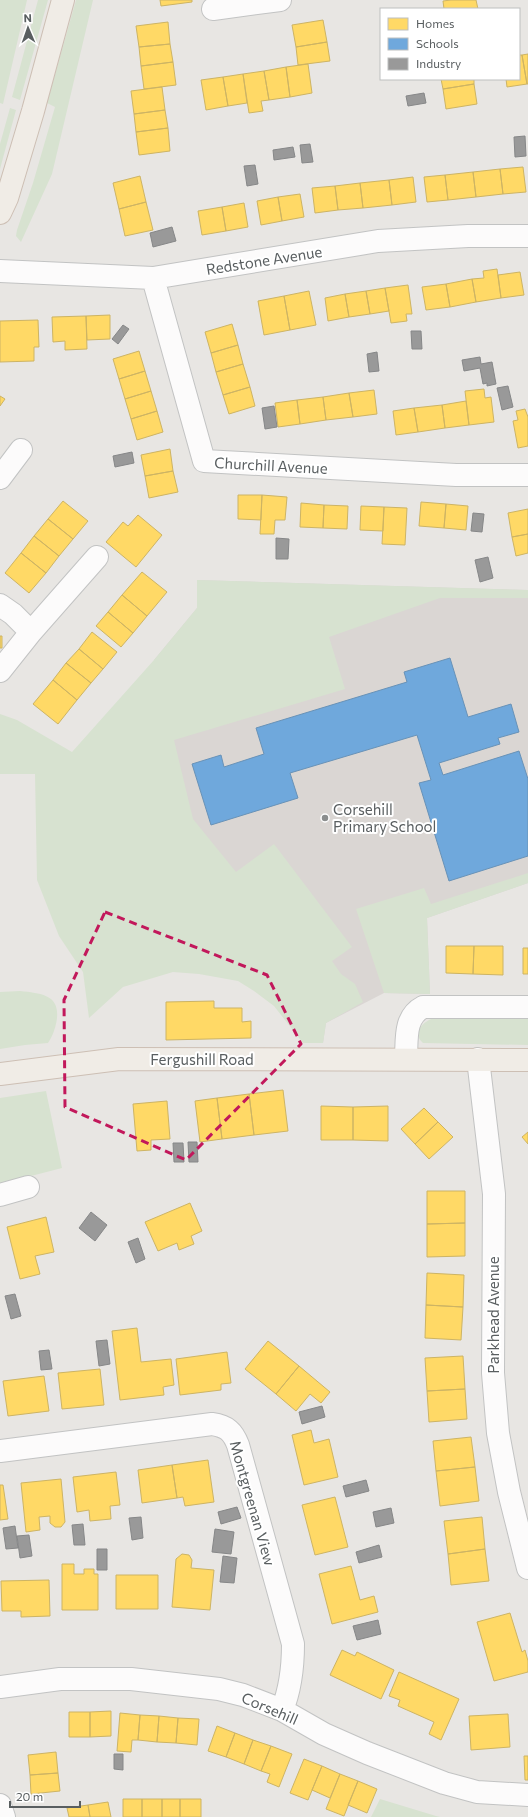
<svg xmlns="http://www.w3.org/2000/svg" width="528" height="1817" font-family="Commissioner,sans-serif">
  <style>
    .education { fill: #dad6d3 }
    .green { fill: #d7e2d0 }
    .homes { fill: #ffd966; stroke: #cdb464 }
    .schools { fill: #6fa8dc; stroke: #6892b7 }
    .industry { fill: #999; stroke: #868788 }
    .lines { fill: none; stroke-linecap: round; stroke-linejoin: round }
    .minor-casing { stroke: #c2c3c3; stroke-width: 24 }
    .major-casing { stroke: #cdbfb4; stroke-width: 24 }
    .minor { stroke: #fcfbfb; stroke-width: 22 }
    .major { stroke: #f0ece6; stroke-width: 22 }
    .marked { fill: none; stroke: #c2185b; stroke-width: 3; stroke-dasharray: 8 5; stroke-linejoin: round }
    .poi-dot { fill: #8b8e8e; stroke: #fff; stroke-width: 1.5 }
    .labels { text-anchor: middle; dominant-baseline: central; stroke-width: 4; stroke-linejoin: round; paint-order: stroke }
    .street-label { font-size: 15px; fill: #595e60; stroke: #fff }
    .poi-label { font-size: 15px; fill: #595e60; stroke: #fff; text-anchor: start }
  </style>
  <rect width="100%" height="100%" fill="#e8e6e3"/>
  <!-- education -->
  <path class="education" d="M197,580L528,590V883L427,918L430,994L384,993L326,1023L323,1043L190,903L154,660L197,608Z"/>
  <!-- green -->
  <path class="green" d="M0,0H27L3,104L0,103Z
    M38,0H48L20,100L12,97Z
    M76,0H93L52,174L21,242L16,236L17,230L33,183L55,107L47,103Z
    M10,108L16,110L0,169V144Z
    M197,580L528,590V598H440L329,637L345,689L174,740L193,819L236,872L274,844L352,947L332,961L341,974L355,984L363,1002L326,1023L323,1043H303L274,1006L254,991L238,981L199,974L173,972L123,987L89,1018L83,972L59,936L37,880L35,774H0V714L17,720L72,752L154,660L197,608Z
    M528,873V883L427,918L430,994L384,993L356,909L424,888L431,904Z
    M20,991C30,992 43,993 51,999C63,1009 55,1033 48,1043L25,1045L0,1049V992Z
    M437,1017L528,1018V1045L423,1043C410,1032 426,1019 437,1017Z
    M46,1091L62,1168L0,1184V1098Z
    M380,1799L436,1816L440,1817H371Z"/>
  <!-- homes -->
  <path class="homes" d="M160,0H192V2L161,6Z
    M451,0H476L478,9H444L443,1Z
    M323,20L327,42L296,47L292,25Z
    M168,22L170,44L139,47L136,26Z
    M327,42L330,61L298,65L296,47Z
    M170,44L173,62L141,66L139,47Z
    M528,54V84H527L522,55Z
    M519,55H522L527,84L507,87L506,79H519Z
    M173,62L176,85L144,89L141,66Z
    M308,64L312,93L290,97L286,67Z
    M286,67L290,97L269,100L264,71Z
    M264,71L269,100L261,101L263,111L249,113L243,74Z
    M243,74L247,103L228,106L223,77Z
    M223,77L228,106L206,110L201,80Z
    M441,79H474V84L443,89Z
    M474,84L477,104L446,109L443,89Z
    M162,87L165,110L134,114L131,91Z
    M165,110L168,128L136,132L134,114Z
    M168,128L170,151L139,155L136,132Z
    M523,167L526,192L503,194L500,169Z
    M500,169L503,194L476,197L473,172Z
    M473,172L476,197L448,200L445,175Z
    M445,175L448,200L427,202L424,177Z
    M140,176L146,202L119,209L113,183Z
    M413,177L416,202L392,205L389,180Z
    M389,180L392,205L363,208L360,183Z
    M360,183L363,208L338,210L335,186Z
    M335,186L338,210L315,213L312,188Z
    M300,194L304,217L282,221L278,197Z
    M278,197L282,221L261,225L257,201Z
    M146,202L153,230L125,236L119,209Z
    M244,203L248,227L226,231L222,207Z
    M222,207L226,231L202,235L198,211Z
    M497,269L501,298L476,302L472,279L484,278L483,271Z
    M520,272L524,295L501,298L498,275Z
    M472,279L476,302L450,307L446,284Z
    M446,284L450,307L426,310L422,287Z
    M408,285L412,314H406L407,321L391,323L385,288Z
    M385,288L389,311L370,314L366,291Z
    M309,291L316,325L290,330L284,296Z
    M366,291L370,314L349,317L345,294Z
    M345,294L349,317L328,321L325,298Z
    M284,296L290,330L264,335L258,301Z
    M110,315V339L87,340L86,316Z
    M86,316L87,349L65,350V341L53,342L52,317Z
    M38,320L39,347H34V361L0,362V321Z
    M232,324L238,345L211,353L205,332Z
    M238,345L243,364L216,372L211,353Z
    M139,351L145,371L119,379L113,359Z
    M243,364L250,387L223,395L216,372Z
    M145,371L151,391L125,399L119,379Z
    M250,387L255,406L229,414L223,395Z
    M484,389L485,398L491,397L494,422L469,425L465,391Z
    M374,390L377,414L353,417L349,393Z
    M151,391L157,411L131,419L125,399Z
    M349,393L353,417L326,420L323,397Z
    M0,396L5,399L0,406Z
    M323,397L326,420L300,424L297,400Z
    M297,400L300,424L278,427L275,403Z
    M466,401L469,425L445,428L442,405Z
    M442,405L445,428L418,432L414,408Z
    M414,408L418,432L396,435L393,411Z
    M525,409L528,417V446L518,448L513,421L518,420L516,411Z
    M157,411L163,432L137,440L131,419Z
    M170,449L173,471L145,476L141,455Z
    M173,471L178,492L149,498L145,476Z
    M238,495H262L261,520L238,519Z
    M262,495L287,497L285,520H275L274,534H260Z
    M63,501L88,521L73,539L48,519Z
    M421,502L446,504L444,528L419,526Z
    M301,503L324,505L323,528L300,527Z
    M446,504L468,506L466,530L444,528Z
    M324,505L348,506L347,529L323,528Z
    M361,506L384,507L383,531L360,530Z
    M384,507L407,508L405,545L382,544Z
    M528,509V534L512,537L508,513Z
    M138,515L162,535L136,567L106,542L123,522L128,526Z
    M48,519L73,539L59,556L34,536Z
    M528,534V553L516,556L512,537Z
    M34,536L59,556L46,573L21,553Z
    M21,553L46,573L29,593L5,573Z
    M142,572L167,592L147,616L122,595Z
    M122,595L147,616L133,633L108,612Z
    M108,612L133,633L121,647L96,626Z
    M92,632L117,652L103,669L79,649Z
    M0,636H2V648H0Z
    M79,649L103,669L91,683L66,663Z
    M66,663L91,683L77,700L53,680Z
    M53,680L77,700L58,724L33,704Z
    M446,946H474L473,974L446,973Z
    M474,946H503V975L473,974Z
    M523,948H528V974H523Z
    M214,1001V1008H242V1022L251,1021V1038L166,1040V1002Z
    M283,1090L288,1131L254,1135L249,1094Z
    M249,1094L254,1135L222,1139L217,1098Z
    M217,1098L222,1139L200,1142L195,1101Z
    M167,1101L170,1139L151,1140V1150L137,1151L133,1104Z
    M321,1106L353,1107V1140H321Z
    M388,1106V1141L353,1140V1107Z
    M424,1108L438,1122L415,1144L401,1129Z
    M438,1122L453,1137L429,1159L415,1144Z
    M528,1132V1144L522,1137Z
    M427,1191H465V1223L427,1224Z
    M190,1203L202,1231L191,1236L194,1244L179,1250L177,1243L158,1251L145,1222Z
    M46,1217L54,1252L35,1256L40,1274L20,1279L7,1227Z
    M465,1223V1256L427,1257V1224Z
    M427,1273L464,1275L463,1307L426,1305Z
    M426,1305L463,1307L461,1340L425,1338Z
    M137,1328L141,1362L171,1359L174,1385L163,1387L164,1395L120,1400L112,1331Z
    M268,1341L299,1366L276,1394L245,1369Z
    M227,1352L231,1383L221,1384V1390L180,1395L176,1359Z
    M463,1356L465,1389L427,1391L425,1358Z
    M299,1366L330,1392L321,1403L310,1394L296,1411L276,1394Z
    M100,1369L104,1405L62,1409L58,1373Z
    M44,1376L49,1411L8,1416L3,1381Z
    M465,1389L467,1419L429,1422L427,1391Z
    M311,1430L314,1443L329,1439L338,1477L304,1485L292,1435Z
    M471,1437L475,1467L436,1471L433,1441Z
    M208,1460L214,1502L185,1506L183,1497L177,1498L172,1465Z
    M172,1465L177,1498L142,1503L138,1470Z
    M475,1467L479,1501L440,1506L436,1471Z
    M116,1472L120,1505L110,1506L111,1519L90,1521L89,1510L77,1512L73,1477Z
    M61,1479L65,1522L61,1527H55L50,1523V1516L39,1517L40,1530L26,1532L21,1483Z
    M0,1485H3L8,1519L0,1520Z
    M335,1497L348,1547L315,1555L302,1505Z
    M482,1517L485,1549L448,1554L444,1521Z
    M485,1549L489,1581L451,1585L448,1554Z
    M182,1554L189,1555L192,1560L191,1568L214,1570L210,1610L172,1607L176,1559Z
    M62,1564H74V1574H84V1569H94V1574H98V1610H62Z
    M351,1566L360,1600L374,1596L378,1612L332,1624L319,1574Z
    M116,1575H158V1609H116Z
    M49,1580L50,1616L21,1617V1611H2L1,1581Z
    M510,1613L522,1652L525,1650L528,1661V1672L494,1681L477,1622Z
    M342,1650L355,1656L357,1652L394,1670L381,1699L330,1675Z
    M399,1672L459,1699L441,1740L429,1734L434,1722L398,1706L400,1700L389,1696Z
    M111,1711V1736L90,1737V1712Z
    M69,1712H90V1737H69Z
    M120,1713L140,1715L138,1740H132L131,1752L117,1751Z
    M508,1714L510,1747L471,1750L469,1716Z
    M140,1715L159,1716L157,1742L138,1740Z
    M159,1716L178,1718L176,1743L157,1742Z
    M178,1718L199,1719L197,1745L176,1743Z
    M217,1726L235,1733L226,1757L208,1751Z
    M235,1733L253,1740L244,1764L226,1757Z
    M253,1740L271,1746L261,1771L244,1764Z
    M271,1746L292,1754L279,1787L267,1782L270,1774L261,1771Z
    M56,1752L58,1773L30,1775L28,1755Z
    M524,1756H528V1780H525Z
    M304,1759L322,1766L308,1800L290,1793Z
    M322,1766L340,1774L330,1798L312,1790Z
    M58,1773L60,1791L31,1794L30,1775Z
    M340,1774L358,1781L344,1816L326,1809Z
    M358,1781L377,1789L367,1813L348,1805Z
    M123,1799H142V1817H123Z
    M142,1799H162V1817H142Z
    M162,1799H180V1817H162Z
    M180,1799H201V1817H180Z
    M108,1802L111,1817H90L88,1805Z
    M88,1805L90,1817H69L67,1808Z"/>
  <!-- schools -->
  <path class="schools" d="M450,658L468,717L511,704L519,732L498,738L500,744L439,763L443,775L519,751L528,779V856L449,881L419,783L431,780L417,735L290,773L298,798L211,825L192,764L221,755L224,767L264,754L256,728L407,682L404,672Z"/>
  <!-- industry -->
  <path class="industry" d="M424,93L426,103L408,106L406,96Z
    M525,136L526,156L515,157L514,137Z
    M310,144L313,162L302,163L300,145Z
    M293,147L295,157L274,160L273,150Z
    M255,165L258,184L247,186L244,166Z
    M172,227L176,241L153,247L150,233Z
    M123,325L129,329L118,344L112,339Z
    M411,331H421L422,349H412Z
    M377,352L379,371L369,372L367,354Z
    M480,357L481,364L492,362L496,384L487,386V383L483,384L480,368L464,371L462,360Z
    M508,386L513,407L502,410L497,388Z
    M274,406L277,427L265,429L262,408Z
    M132,452L134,463L115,467L113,456Z
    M473,513L484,514L482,532L471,531Z
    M276,538L289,539L288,559H276Z
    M488,557L493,578L480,582L475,560Z
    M188,1142H197L198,1162H189Z
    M173,1143H183L184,1162H174Z
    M91,1212L107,1225L95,1241L79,1228Z
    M138,1238L145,1259L136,1263L128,1242Z
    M15,1294L21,1316L11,1319L5,1296Z
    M107,1340L110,1364L99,1366L96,1341Z
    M49,1350L52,1369L41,1370L39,1351Z
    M322,1406L325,1417L302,1424L299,1412Z
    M366,1480L369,1491L346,1497L343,1486Z
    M237,1507L241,1518L221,1524L218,1512Z
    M391,1508L394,1523L376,1527L373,1512Z
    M141,1517L143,1538L132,1540L129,1518Z
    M83,1524L85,1545H74L72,1525Z
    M15,1526L18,1548L6,1549L3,1528Z
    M215,1529L234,1532L231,1554L212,1552Z
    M29,1535L32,1556L20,1558L17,1536Z
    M379,1545L382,1557L359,1563L356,1552Z
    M97,1549H107V1570H97Z
    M223,1556L237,1558L234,1583L220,1582Z
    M378,1620L381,1634L357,1640L353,1626Z
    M114,1754H123V1770L114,1769Z"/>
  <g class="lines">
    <defs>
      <path id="minor" d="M213,9L280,0
        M0,271L153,278L378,241L468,236H528
        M153,278L204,461L456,475H528
        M0,478L21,450
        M0,605L13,614L31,632
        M0,671L31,632L97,557
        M406,1058C407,1039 404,1017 423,1007H528
        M478,1059L494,1194L493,1373L498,1433L509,1492L528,1568
        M0,1195L28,1187
        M0,1451L212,1424C227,1426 233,1432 238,1445L293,1644C293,1667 291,1688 282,1710
        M0,1687L60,1679H131L219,1689L243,1695L282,1710L324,1734L367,1753L444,1783L477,1792L528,1795
        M0,1805L4,1817"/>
      <path id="major" d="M0,213L7,198L33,111L63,0
        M0,1074L119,1059L528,1060"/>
    </defs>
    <!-- minor casing -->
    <use href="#minor" class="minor-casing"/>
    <!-- major casing -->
    <use href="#major" class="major-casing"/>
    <!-- minor -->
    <use href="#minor" class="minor"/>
    <!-- major -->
    <use href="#major" class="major"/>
  </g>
  <!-- marked area -->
  <path class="marked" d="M105,912L267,975L301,1044L186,1160L65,1107L64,1000Z"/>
  <!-- markers -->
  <circle class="poi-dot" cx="325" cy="818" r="4"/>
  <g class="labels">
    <!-- street labels -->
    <g class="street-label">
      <text transform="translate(264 260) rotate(-9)">Redstone Avenue</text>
      <text transform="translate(271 465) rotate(3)">Churchill Avenue</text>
      <text x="202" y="1059">Fergushill Road</text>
      <text transform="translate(493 1315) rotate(-90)">Parkhead Avenue</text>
      <text transform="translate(253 1503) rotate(74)">Montgreenan View</text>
      <text transform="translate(270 1708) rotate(23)">Corsehill</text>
    </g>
    <!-- poi labels -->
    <g class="poi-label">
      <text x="333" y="809">Corsehill<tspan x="333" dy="17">Primary School</tspan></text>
    </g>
  </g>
  <!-- legend -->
  <rect x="380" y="8" width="140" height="72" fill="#ffffff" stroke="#bdbfbf"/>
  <rect x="388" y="18" width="20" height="12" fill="#ffd966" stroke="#bdbfbf"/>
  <text x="416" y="28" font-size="12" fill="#595e60">Homes</text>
  <rect x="388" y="38" width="20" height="12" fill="#6fa8dc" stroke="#bdbfbf"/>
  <text x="416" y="48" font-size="12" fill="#595e60">Schools</text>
  <rect x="388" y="58" width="20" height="12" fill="#999999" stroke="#bdbfbf"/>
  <text x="416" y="68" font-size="12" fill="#595e60">Industry</text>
  <!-- north arrow -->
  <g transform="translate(28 28) rotate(358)" stroke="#ffffff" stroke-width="3" paint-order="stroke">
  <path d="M0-3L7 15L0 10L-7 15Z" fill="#595e60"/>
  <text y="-6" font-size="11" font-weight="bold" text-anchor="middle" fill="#595e60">N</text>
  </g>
  <!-- scale -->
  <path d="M10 1801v6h70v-6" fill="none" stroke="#595e60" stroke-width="2"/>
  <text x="16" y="1801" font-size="12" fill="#595e60" stroke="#ffffff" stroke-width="3" paint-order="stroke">20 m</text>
</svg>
